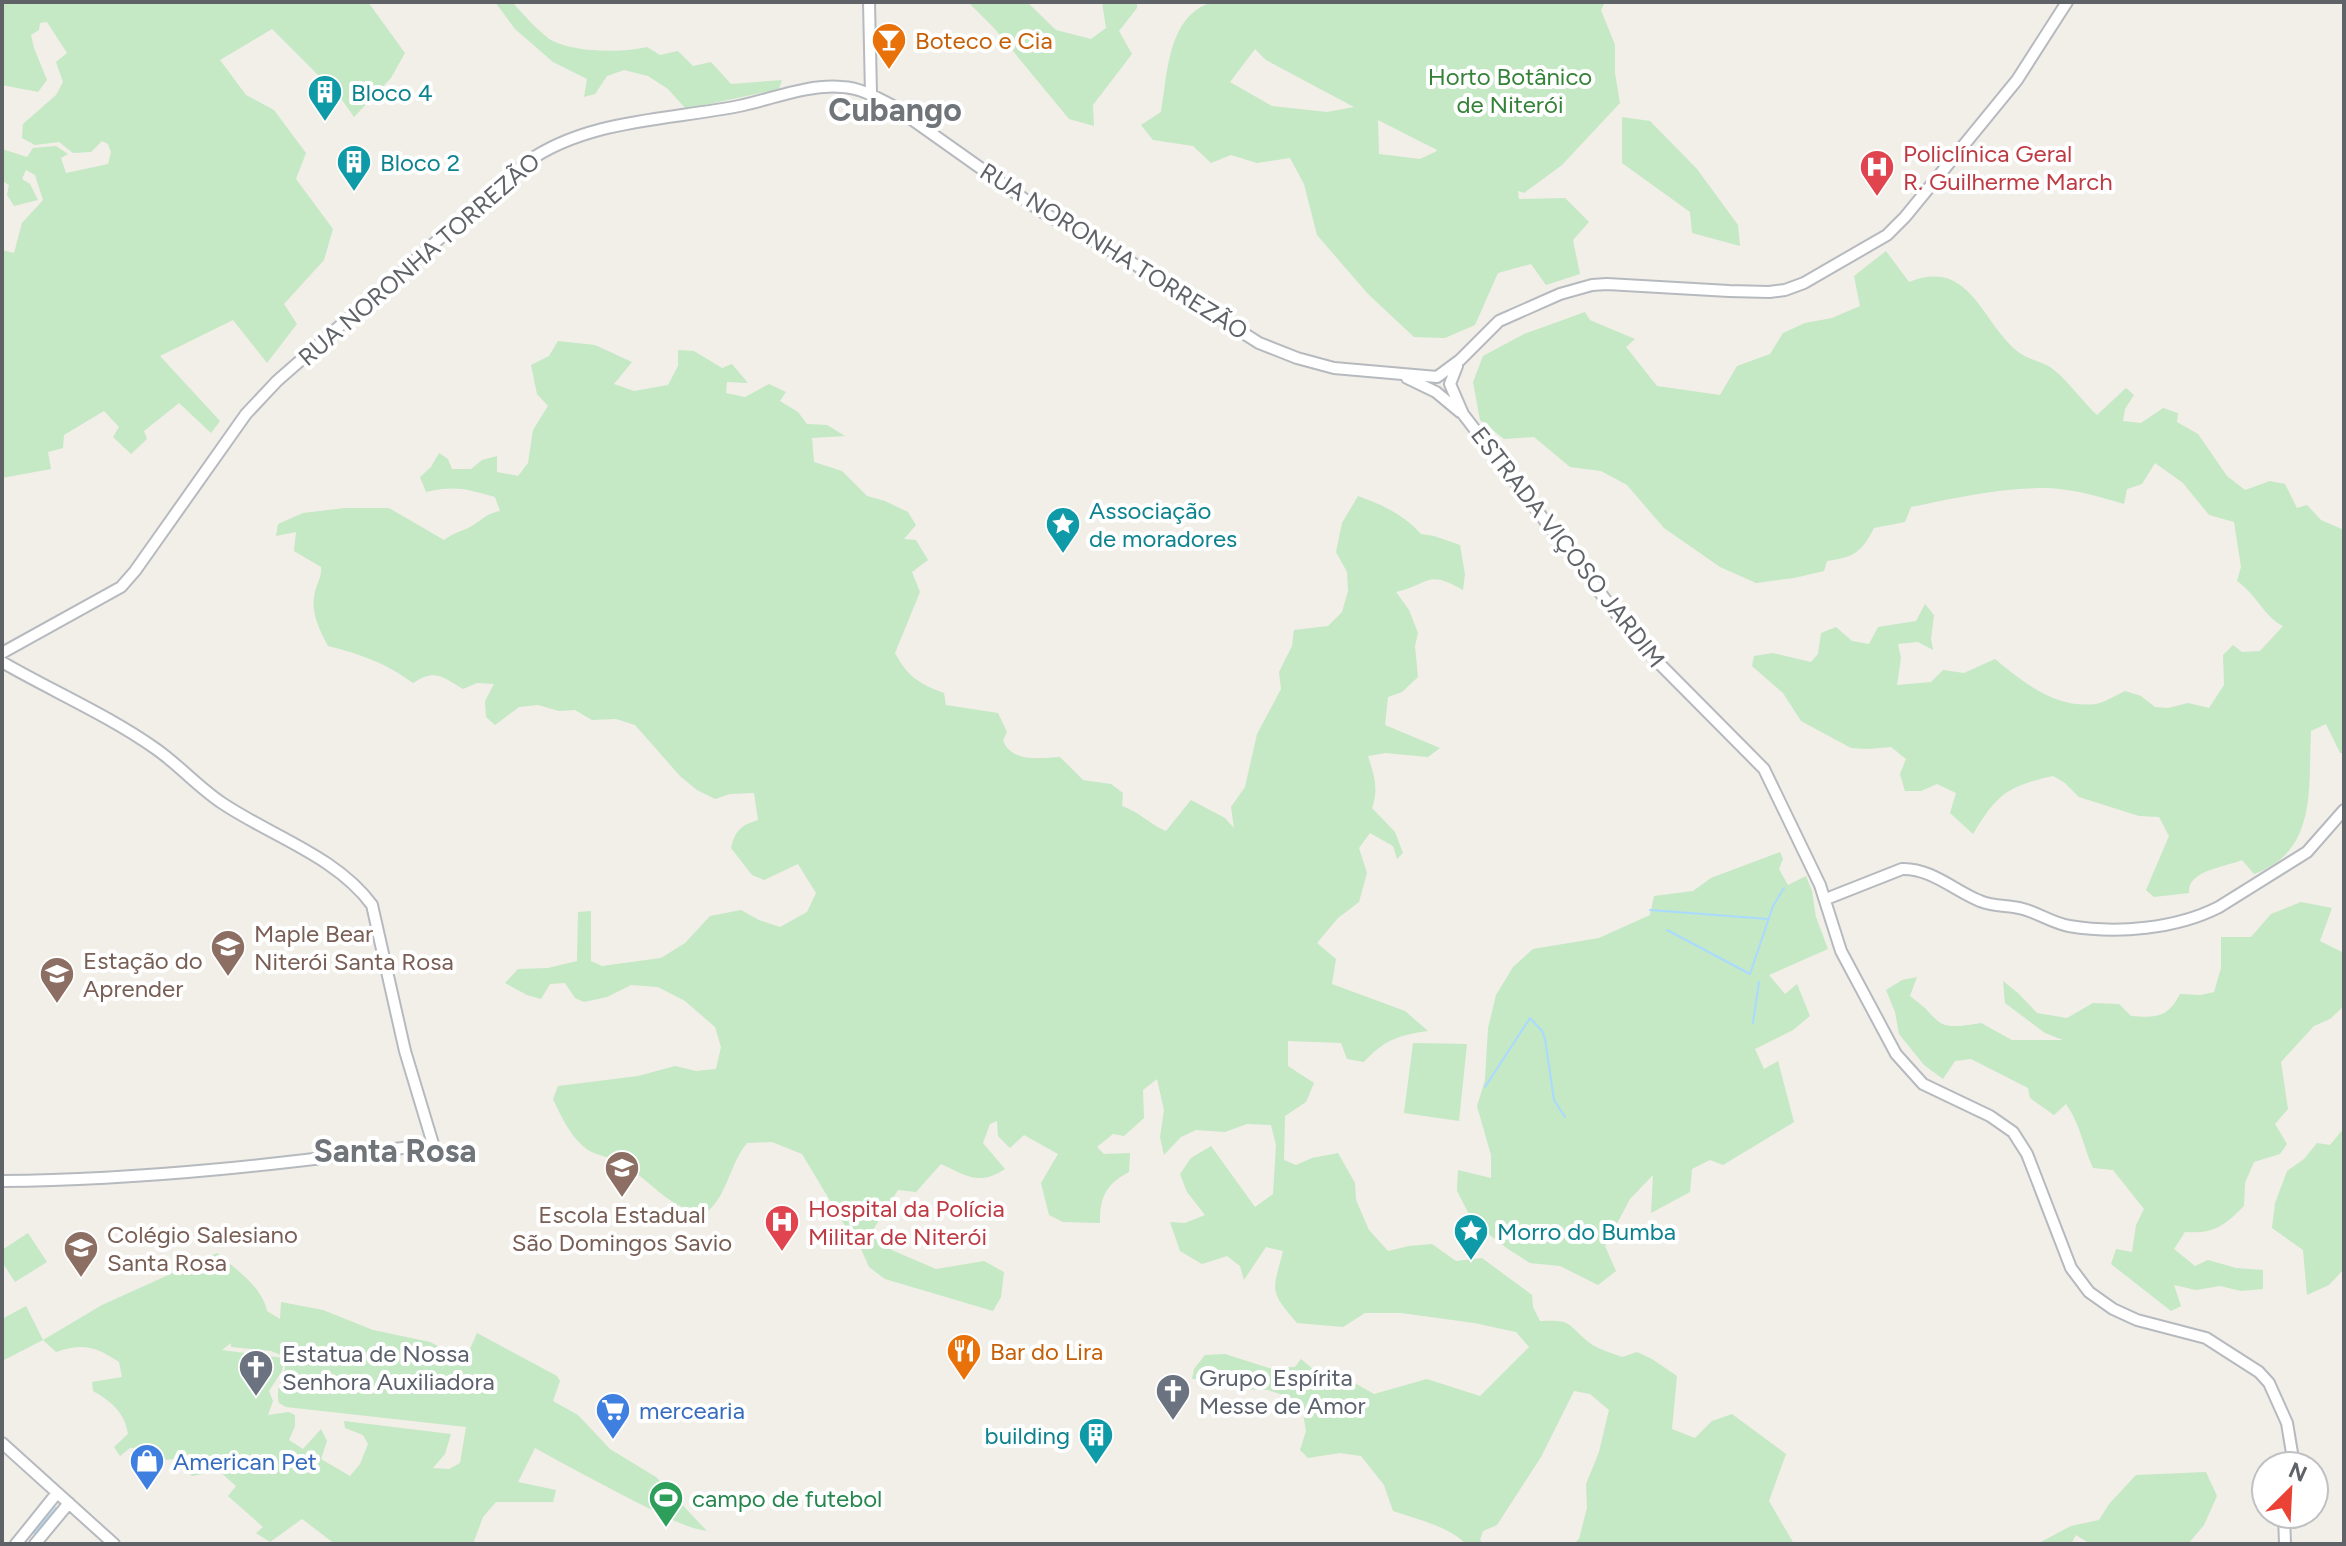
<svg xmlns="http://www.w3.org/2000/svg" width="2346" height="1546" font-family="Figtree,sans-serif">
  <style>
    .green { fill: #c5e8c5; fill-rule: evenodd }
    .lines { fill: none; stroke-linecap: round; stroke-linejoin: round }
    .stream { stroke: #aadaff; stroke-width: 2 }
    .secondary-casing { stroke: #b6babf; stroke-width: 14 }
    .secondary { stroke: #fff; stroke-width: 10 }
    .labels { text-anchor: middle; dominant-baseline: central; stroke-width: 8; stroke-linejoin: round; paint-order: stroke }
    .food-label { font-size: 24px; fill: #c56008; stroke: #fff; text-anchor: start }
    .park-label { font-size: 24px; fill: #348238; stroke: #fff }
    .culture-label { font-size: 24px; fill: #0d838f; stroke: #fff; text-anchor: start }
    .health-label { font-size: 24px; fill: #be3a42; stroke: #fff; text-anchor: start }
    .street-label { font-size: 24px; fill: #5f6368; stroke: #fff }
    .education-label { font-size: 24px; fill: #785e54; stroke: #fff; text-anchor: start }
    .worship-label { font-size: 24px; fill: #5b616d; stroke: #fff; text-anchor: start }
    .shop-label { font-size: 24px; fill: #366cbe; stroke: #fff; text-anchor: start }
    .leisure-label { font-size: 24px; fill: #27864d; stroke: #fff; text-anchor: start }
    .district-label { font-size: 32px; font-weight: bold; fill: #70757a; stroke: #fff }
  </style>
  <rect width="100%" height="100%" fill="#f1efe8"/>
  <!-- green -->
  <path class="green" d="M2,2H368L405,53L391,78L354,117L340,97L272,29L220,60L246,95L274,110L306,153L296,179L333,229L324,260L284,304L297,324L267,363L233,320L160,356L220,421L211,433L179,403L144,431L147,439L131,454L113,437L119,427L104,411L64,435L63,448L48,452L51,469L2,478V250L14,253L22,223L43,200L35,175L26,170L22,179L30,184L38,200L14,206L7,195L9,185L2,181V149L27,157L33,148L56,146L68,154L61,158L66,173L108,164L111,152L108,144L102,141L91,152L73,153L59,142L35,145L22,138L23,124L56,95L63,82L56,62L67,53L47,22L40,23L39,30L31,35L34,48L47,80L38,92L2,85Z
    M495,2H512C523,14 535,28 548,38C569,53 623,53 647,47L660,55L678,51L693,66L711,62L731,84L782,80L779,89L686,109L668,89L648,76L624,70L607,76L595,94L584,97L587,79L553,62L515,29Z
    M968,2H1027L1056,30L1091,39L1106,28L1102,2H1137V8L1119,31L1132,54L1093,105L1094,126L1069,119L994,28Z
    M1213,2H1605L1601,10L1615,45V73L1620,103L1562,165L1524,193L1518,191L1519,199L1565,198L1589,222L1573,240L1580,274L1546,285L1531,264L1498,273L1475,325L1445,338L1414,337L1368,294L1317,235L1304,184L1290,158L1257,163L1231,155L1211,163L1193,146L1153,140L1141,125L1161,112C1168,74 1167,15 1213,2ZM1255,49L1266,60L1354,107L1327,112L1272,106L1230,82ZM1378,120L1437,150V151L1420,159L1379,154Z
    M1622,117L1650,121L1697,169L1738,225L1740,246L1692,233L1690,212L1622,163Z
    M1886,251L1909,282C1970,258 1980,320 2017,351C2026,359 2040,361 2050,367C2064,376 2084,403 2097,415L2126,388L2134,395L2125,409L2123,421L2141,423L2163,408L2178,413L2177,422L2198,434L2227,476L2245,490L2270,481L2285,484L2297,508L2307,505L2321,520L2344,530V753H2340L2326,724L2311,731C2308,788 2318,851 2254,874L2242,860C2226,867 2187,870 2189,893L2154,897L2146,890L2169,836L2159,817L2139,816L2079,797L2065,783L2053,776C2007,786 1997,794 1973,834L1950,813L1956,793L1937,784L1921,791H1905L1900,774L1906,759L1891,747L1867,749L1851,748L1801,721L1783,693L1752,666L1754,656L1773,653L1811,662L1818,654L1821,633L1836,627L1852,641L1869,644L1878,627L1916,621L1925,604L1934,615L1931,639L1933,650L1918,642L1898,644L1901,658L1897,685L1931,682L1943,670L1964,673L1995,659C2024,683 2056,709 2096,704C2106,702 2116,695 2125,691L2141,696L2155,707L2168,708L2188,703L2209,708L2224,685L2223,655L2233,645L2242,652L2260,651L2283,626C2266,619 2256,594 2237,581L2241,567L2234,522L2209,515L2183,483L2155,463L2142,484L2127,489L2124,504C2098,496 2070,488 2043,488C1999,488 1954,498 1911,507L1905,522L1874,528C1861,553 1854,557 1827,561L1824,571L1794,578L1756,583L1720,567L1664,528L1627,485L1601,471L1570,467L1534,437L1504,439L1480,420L1473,382L1483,356L1524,334L1585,312L1590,320L1635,339L1626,347L1657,386L1720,395L1737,366L1770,354L1783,333L1805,323L1832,318L1860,306L1854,276Z
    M558,341L595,345L632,362L614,384L634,391L668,385L678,366V350L694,351L722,368L732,364L748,383L727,382L726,393L745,397L769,384L786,392L780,401L798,412L807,424L827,425L845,436L812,438L814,462L842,471L867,496L885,501L908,512L916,525L904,539L916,540L928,560L912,572L920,592L895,653C908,677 918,683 944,693L946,705L998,713L1007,732L1003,740C1011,763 1040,758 1060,757L1083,780L1111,784L1123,793L1122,806C1140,812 1149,824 1166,831L1191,800L1225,818L1234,828L1231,807L1245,787L1257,734L1281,689L1279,672L1292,646L1294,630L1328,626L1342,612L1348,591L1347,572L1336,552L1342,523L1358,496C1383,505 1404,515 1421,534L1434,536L1460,545L1465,574L1463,590C1426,569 1431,584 1396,592L1409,610L1418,633L1415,646L1418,677L1402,692L1388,697L1385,725L1440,748L1428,757L1385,753L1368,756C1374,775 1379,789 1372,808L1395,832L1403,853L1397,859L1393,846L1370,833L1359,848L1367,873L1359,902L1338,918L1317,943L1336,959L1332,984L1405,1011L1428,1031C1399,1035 1384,1040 1364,1062L1347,1059L1341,1043L1288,1041V1066L1314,1083L1306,1102L1285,1116L1284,1160L1296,1165L1312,1158L1338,1153L1355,1183L1356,1200L1369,1230L1388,1251L1409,1246L1432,1244L1456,1261L1482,1258L1532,1295L1533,1307L1540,1321C1574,1319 1567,1325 1591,1344C1600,1350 1612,1353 1622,1357L1637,1352L1652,1359L1677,1376L1672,1429L1695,1438L1712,1421L1732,1414L1786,1454L1769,1501L1794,1544H1573L1579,1539L1587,1508L1586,1484L1599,1452L1609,1410L1590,1394L1574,1391L1541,1457L1497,1525L1483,1531L1480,1540L1483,1544H1466C1448,1526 1417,1519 1393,1511L1384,1485L1361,1456L1340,1453L1308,1458L1300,1450L1306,1431L1301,1401L1268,1390L1241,1389L1226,1380L1192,1379L1194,1369L1205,1355L1225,1354L1269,1368L1295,1367L1301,1359L1319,1374H1339L1374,1394L1427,1379L1480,1396L1529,1347L1516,1332L1474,1323L1401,1313H1365L1343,1327L1297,1323C1268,1289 1273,1292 1283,1251L1266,1247L1244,1280L1240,1266L1227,1256L1202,1264L1180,1251L1170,1222L1185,1223L1205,1215L1187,1192L1180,1174L1191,1158L1211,1146L1255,1207L1273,1194L1276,1145L1271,1125L1247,1124L1225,1132L1196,1130L1181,1137L1164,1155L1160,1137L1164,1110L1157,1079L1143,1090L1144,1118L1124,1136L1113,1134L1097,1147L1104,1154L1130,1153L1129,1172C1105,1185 1100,1197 1100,1223L1063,1222L1049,1215L1041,1183L1058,1154L1024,1135L1010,1148L998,1136L997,1121L990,1124L983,1143L1005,1169C979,1186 967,1176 941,1164L916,1192L898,1190L871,1233L877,1241L894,1251L936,1269L984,1261L1004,1272L1001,1297L993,1311L885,1279L869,1267L857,1240L844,1224L802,1154L772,1142L747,1143C728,1166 728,1198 703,1215C662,1204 653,1180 618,1162C608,1156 593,1155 584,1147C569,1134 561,1116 553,1099L558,1086L638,1076L675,1066L696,1071L716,1069L721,1047L715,1027L685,1001L658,987L631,985L607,997L584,1002L575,998L565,983L550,984L541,999L527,995L505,983L518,969L548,968L577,961L578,912L591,911V961L602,966L661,958L685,943L710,916L741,910L759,920L780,927L807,912L816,893L798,864L764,880L752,875L731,848C735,831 741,825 758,820L754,793L730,794L715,799L697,790L680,776L635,725L616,719L592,720L575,710L559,711L538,705L519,707L495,725L486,717L485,701L494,684L477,683L463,689C443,677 435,668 413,683C386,663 360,654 328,646C319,629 310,612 315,592C317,583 322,577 321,567L294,551L296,532L276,536L278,524L303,513L345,508H389L444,540C453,533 460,532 470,527C483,520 483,515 500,511L495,497C468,489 454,485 426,492L420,477L431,467L439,453L448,459L452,469H471L482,460L497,456V472L518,476L528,463L533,430L548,406L537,394L531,365L549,356Z
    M1780,852L1783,859L1779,869L1788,885L1806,876L1812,891L1816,917L1828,949L1769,975L1785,994L1797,984L1810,1016L1793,1030L1755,1049L1764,1069L1778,1061L1794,1122L1723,1165L1710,1160L1692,1169L1690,1192L1651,1213L1653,1175L1630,1199L1605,1246L1616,1271L1598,1285L1560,1266L1530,1263L1508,1249L1473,1222L1457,1191L1458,1170L1491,1178V1155L1477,1106L1485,1080L1488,1028L1496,995L1513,967L1533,949L1599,938L1650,915L1654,896L1693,891L1711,878Z
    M2301,902L2332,908L2320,941L2344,953V1006L2330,1019L2314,1026L2281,1062L2288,1109L2275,1124L2287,1144L2280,1154L2254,1162L2245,1183L2244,1206C2224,1226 2214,1234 2185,1232L2174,1249L2195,1266L2208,1260L2236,1268L2263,1270V1289L2241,1291L2220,1286L2196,1290L2174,1285L2181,1306L2171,1311L2111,1264L2116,1249L2132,1252L2136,1225L2144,1209L2113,1170L2093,1168C2083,1146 2080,1123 2066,1104L2054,1115L2030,1098L2028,1088L1971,1059L1955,1061L1943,1079L1924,1065L1899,1034L1895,1012L1886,990L1902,980L1917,977L1910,996C1945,1021 1930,1032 1981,1023L2012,1040H2063L2045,1033L2005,1003L2003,981L2018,993L2037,1013L2067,1018L2093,1003L2119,1004L2131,1016C2155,1018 2168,1018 2180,994L2201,995L2214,992L2221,968V937H2251L2271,914Z
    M1413,1043L1467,1044L1459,1121L1404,1113Z
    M2344,1128V1269L2329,1285L2307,1295L2303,1250L2272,1228L2275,1203L2287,1171L2304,1159L2317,1143L2330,1145Z
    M28,1233L47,1262L15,1282L2,1262V1250Z
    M217,1253C234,1268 262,1286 267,1311L280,1319L281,1302L323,1310L373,1330L430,1342L465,1360L477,1333L557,1376L560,1381L553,1401L578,1415L610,1449L656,1477L707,1531C682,1527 659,1513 636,1502C602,1484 569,1467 535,1448L518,1482L556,1490L553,1502H496L483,1517L473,1544H335L302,1519L270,1542L256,1533L263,1527L228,1496L236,1486L219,1471L192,1476L175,1459L154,1461L147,1447L130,1448L120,1456L114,1447L128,1434C125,1413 111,1401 93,1391L92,1382L122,1377L119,1362C95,1346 83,1343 56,1352L43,1340L2,1361V1319L26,1306L43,1340L102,1305ZM231,1343V1347L271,1351L286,1357C287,1374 274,1386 279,1403L286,1407L466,1427L460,1463L449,1469L433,1468L445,1454L451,1434L344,1421L345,1428L363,1435L368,1444L360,1464L350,1476L321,1459L327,1441L321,1429L303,1449L289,1440L295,1426V1415L289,1412L268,1415L273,1401L269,1391L282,1371L284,1358L222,1350Z
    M2206,1472L2217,1496L2204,1525L2188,1544H2090L2076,1535L2071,1544H2042L2041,1542L2071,1526L2099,1520L2109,1504L2136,1475Z"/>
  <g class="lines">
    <!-- stream -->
    <path class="stream" d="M1650,910L1768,919
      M1667,930L1750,974L1773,906L1784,888
      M1753,1023L1759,982
      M1485,1087L1530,1018L1542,1031L1545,1039L1554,1100L1565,1117
      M34,1533L56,1508"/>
    <defs>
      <path id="secondary" d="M869,2L871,94
        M1457,366L1450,384L1463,414L1638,642L1764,769L1820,885L1841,951L1896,1054L1923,1084L1990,1116L2013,1132L2027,1154L2071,1268L2089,1292L2113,1309L2137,1320L2206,1338L2259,1372L2269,1383L2287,1423L2292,1453L2290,1466
        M1407,378L1436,392L1460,412
        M2,653L121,587L135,571L246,414L277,381L527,162C588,119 669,120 739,106C773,99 807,84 842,87C861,88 876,97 893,106L1044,213L1136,265L1259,343L1297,358L1334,368L1437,377L1460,360L1499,321L1560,294L1592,285L1607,284L1729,291L1769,292L1785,290L1804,283L1887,235L1905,217L2017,80L2067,2
        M2,662C52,691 108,715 156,749C179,765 198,787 222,803C271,836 336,856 372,905L405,1051L433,1144C291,1163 146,1180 2,1181
        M1826,899L1902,869C1931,868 1955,891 1980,901C1994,907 2009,905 2023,909C2038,913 2053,923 2069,926C2117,934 2176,929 2219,907L2307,852L2344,810
        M2,1443L114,1544
        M2284,1514L2285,1544
        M16,1544L57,1493
        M35,1544L69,1503"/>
    </defs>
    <!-- secondary casing -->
    <use href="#secondary" class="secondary-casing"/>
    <!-- secondary -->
    <use href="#secondary" class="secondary"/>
  </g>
  <!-- icons -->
  <defs>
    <symbol id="bar-pin" viewBox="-11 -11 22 30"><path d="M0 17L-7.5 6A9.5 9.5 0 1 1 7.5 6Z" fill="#e8710a" stroke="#fff"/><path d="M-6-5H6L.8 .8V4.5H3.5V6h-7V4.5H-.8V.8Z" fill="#fff"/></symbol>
    <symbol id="building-pin" viewBox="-11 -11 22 30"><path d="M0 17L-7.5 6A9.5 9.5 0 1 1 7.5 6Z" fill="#0f9aa8" stroke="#fff"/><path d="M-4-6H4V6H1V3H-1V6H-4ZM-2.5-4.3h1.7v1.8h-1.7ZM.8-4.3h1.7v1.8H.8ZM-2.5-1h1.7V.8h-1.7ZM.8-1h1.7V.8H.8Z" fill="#fff"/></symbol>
    <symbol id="hospital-pin" viewBox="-11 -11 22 30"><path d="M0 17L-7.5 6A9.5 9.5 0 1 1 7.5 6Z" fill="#e0444e" stroke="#fff"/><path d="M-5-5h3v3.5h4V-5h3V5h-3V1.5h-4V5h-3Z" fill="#fff"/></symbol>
    <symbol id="sight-pin" viewBox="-11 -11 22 30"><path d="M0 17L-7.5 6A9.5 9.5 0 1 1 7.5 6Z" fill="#0f9aa8" stroke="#fff"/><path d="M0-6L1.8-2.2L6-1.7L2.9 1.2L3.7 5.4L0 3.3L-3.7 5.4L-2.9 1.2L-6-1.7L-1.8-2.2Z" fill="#fff"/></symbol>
    <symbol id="school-pin" viewBox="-11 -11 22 30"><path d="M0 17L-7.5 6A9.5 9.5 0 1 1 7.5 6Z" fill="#8d6e63" stroke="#fff"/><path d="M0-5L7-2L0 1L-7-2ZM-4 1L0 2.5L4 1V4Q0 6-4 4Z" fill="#fff"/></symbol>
    <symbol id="restaurant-pin" viewBox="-11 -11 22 30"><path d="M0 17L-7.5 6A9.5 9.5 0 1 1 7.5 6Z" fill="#e8710a" stroke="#fff"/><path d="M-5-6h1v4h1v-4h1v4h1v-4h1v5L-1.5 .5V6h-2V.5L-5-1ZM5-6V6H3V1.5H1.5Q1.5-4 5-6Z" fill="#fff"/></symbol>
    <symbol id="church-pin" viewBox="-11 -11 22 30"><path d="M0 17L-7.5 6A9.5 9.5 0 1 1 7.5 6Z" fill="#6b7280" stroke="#fff"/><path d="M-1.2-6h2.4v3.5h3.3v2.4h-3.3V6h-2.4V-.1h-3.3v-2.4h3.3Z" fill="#fff"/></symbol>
    <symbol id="supermarket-pin" viewBox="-11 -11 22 30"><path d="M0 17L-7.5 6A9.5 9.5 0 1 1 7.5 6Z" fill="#3f7fe0" stroke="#fff"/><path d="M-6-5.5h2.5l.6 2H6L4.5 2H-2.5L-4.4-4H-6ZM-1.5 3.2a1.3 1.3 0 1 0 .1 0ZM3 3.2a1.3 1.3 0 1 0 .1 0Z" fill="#fff"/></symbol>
    <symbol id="shop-pin" viewBox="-11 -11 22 30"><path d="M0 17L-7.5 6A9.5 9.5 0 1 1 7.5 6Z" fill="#3f7fe0" stroke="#fff"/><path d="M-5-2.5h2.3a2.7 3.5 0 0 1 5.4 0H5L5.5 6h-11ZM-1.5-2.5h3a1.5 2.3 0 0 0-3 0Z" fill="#fff"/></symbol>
    <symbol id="stadium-pin" viewBox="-11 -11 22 30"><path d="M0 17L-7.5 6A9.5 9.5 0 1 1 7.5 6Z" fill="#2e9e5b" stroke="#fff"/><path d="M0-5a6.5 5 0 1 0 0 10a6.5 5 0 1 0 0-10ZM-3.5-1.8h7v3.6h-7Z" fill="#fff"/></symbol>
  </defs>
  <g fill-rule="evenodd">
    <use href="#bar-pin" x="869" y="20" width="40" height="54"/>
    <use href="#building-pin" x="305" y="72" width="40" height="54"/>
    <use href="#building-pin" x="334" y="142" width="40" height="54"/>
    <use href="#hospital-pin" x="1857" y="147" width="40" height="54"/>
    <use href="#sight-pin" x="1043" y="504" width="40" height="54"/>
    <use href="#school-pin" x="208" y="927" width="40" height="54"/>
    <use href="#school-pin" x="37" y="954" width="40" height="54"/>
    <use href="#school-pin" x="602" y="1148" width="40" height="54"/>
    <use href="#hospital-pin" x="762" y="1202" width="40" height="54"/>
    <use href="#sight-pin" x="1451" y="1211" width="40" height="54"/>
    <use href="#school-pin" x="61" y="1228" width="40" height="54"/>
    <use href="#restaurant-pin" x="944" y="1331" width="40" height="54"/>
    <use href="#church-pin" x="236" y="1347" width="40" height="54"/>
    <use href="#church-pin" x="1153" y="1371" width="40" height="54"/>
    <use href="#supermarket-pin" x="593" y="1390" width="40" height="54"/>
    <use href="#building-pin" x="1076" y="1415" width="40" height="54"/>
    <use href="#shop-pin" x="127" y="1441" width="40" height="54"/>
    <use href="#stadium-pin" x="646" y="1478" width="40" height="54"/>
  </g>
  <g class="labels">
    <!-- food labels -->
    <g class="food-label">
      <text x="915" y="40">Boteco e Cia</text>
      <text x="990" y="1351">Bar do Lira</text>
    </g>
    <!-- park labels -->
    <g class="park-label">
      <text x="1510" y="76">Horto Botânico<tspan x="1510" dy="28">de Niterói</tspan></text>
    </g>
    <!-- culture labels -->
    <g class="culture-label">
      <text x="351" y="92">Bloco 4</text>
      <text x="380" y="162">Bloco 2</text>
      <text x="1089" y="510">Associação<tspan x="1089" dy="28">de moradores</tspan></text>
      <text x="1497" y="1231">Morro do Bumba</text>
      <text x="1070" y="1435" text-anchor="end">building</text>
    </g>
    <!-- health labels -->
    <g class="health-label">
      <text x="1903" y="153">Policlínica Geral<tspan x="1903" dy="28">R. Guilherme March</tspan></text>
      <text x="808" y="1208">Hospital da Polícia<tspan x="808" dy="28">Militar de Niterói</tspan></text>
    </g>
    <!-- street labels -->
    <g class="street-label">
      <text transform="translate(1114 251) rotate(32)">RUA NORONHA TORREZÃO</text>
      <text transform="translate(419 259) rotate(-41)">RUA NORONHA TORREZÃO</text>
      <text transform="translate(1568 547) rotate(52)">ESTRADA VIÇOSO JARDIM</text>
    </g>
    <!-- education labels -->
    <g class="education-label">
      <text x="254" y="933">Maple Bear<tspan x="254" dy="28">Niterói Santa Rosa</tspan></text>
      <text x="83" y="960">Estação do<tspan x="83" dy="28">Aprender</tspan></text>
      <text x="622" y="1214" text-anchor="middle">Escola Estadual<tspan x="622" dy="28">São Domingos Savio</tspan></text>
      <text x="107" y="1234">Colégio Salesiano<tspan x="107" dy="28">Santa Rosa</tspan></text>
    </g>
    <!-- worship labels -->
    <g class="worship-label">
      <text x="282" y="1353">Estatua de Nossa<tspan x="282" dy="28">Senhora Auxiliadora</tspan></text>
      <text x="1199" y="1377">Grupo Espírita<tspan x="1199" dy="28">Messe de Amor</tspan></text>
    </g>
    <!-- shop labels -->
    <g class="shop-label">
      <text x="639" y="1410">mercearia</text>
      <text x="173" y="1461">American Pet</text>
    </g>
    <!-- leisure labels -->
    <g class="leisure-label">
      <text x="692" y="1498">campo de futebol</text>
    </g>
    <!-- district labels -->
    <g class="district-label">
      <text x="895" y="110">Cubango</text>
      <text x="395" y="1151">Santa Rosa</text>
    </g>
  </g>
  <!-- border -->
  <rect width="2346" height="1546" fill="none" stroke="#5f6368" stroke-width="8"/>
  <!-- north arrow -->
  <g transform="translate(2290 1490) rotate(24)"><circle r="38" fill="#ffffff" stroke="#bfc1c3" stroke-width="2"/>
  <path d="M0-6L14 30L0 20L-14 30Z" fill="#ea4335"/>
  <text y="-12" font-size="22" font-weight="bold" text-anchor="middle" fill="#5f6368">N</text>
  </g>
</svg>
